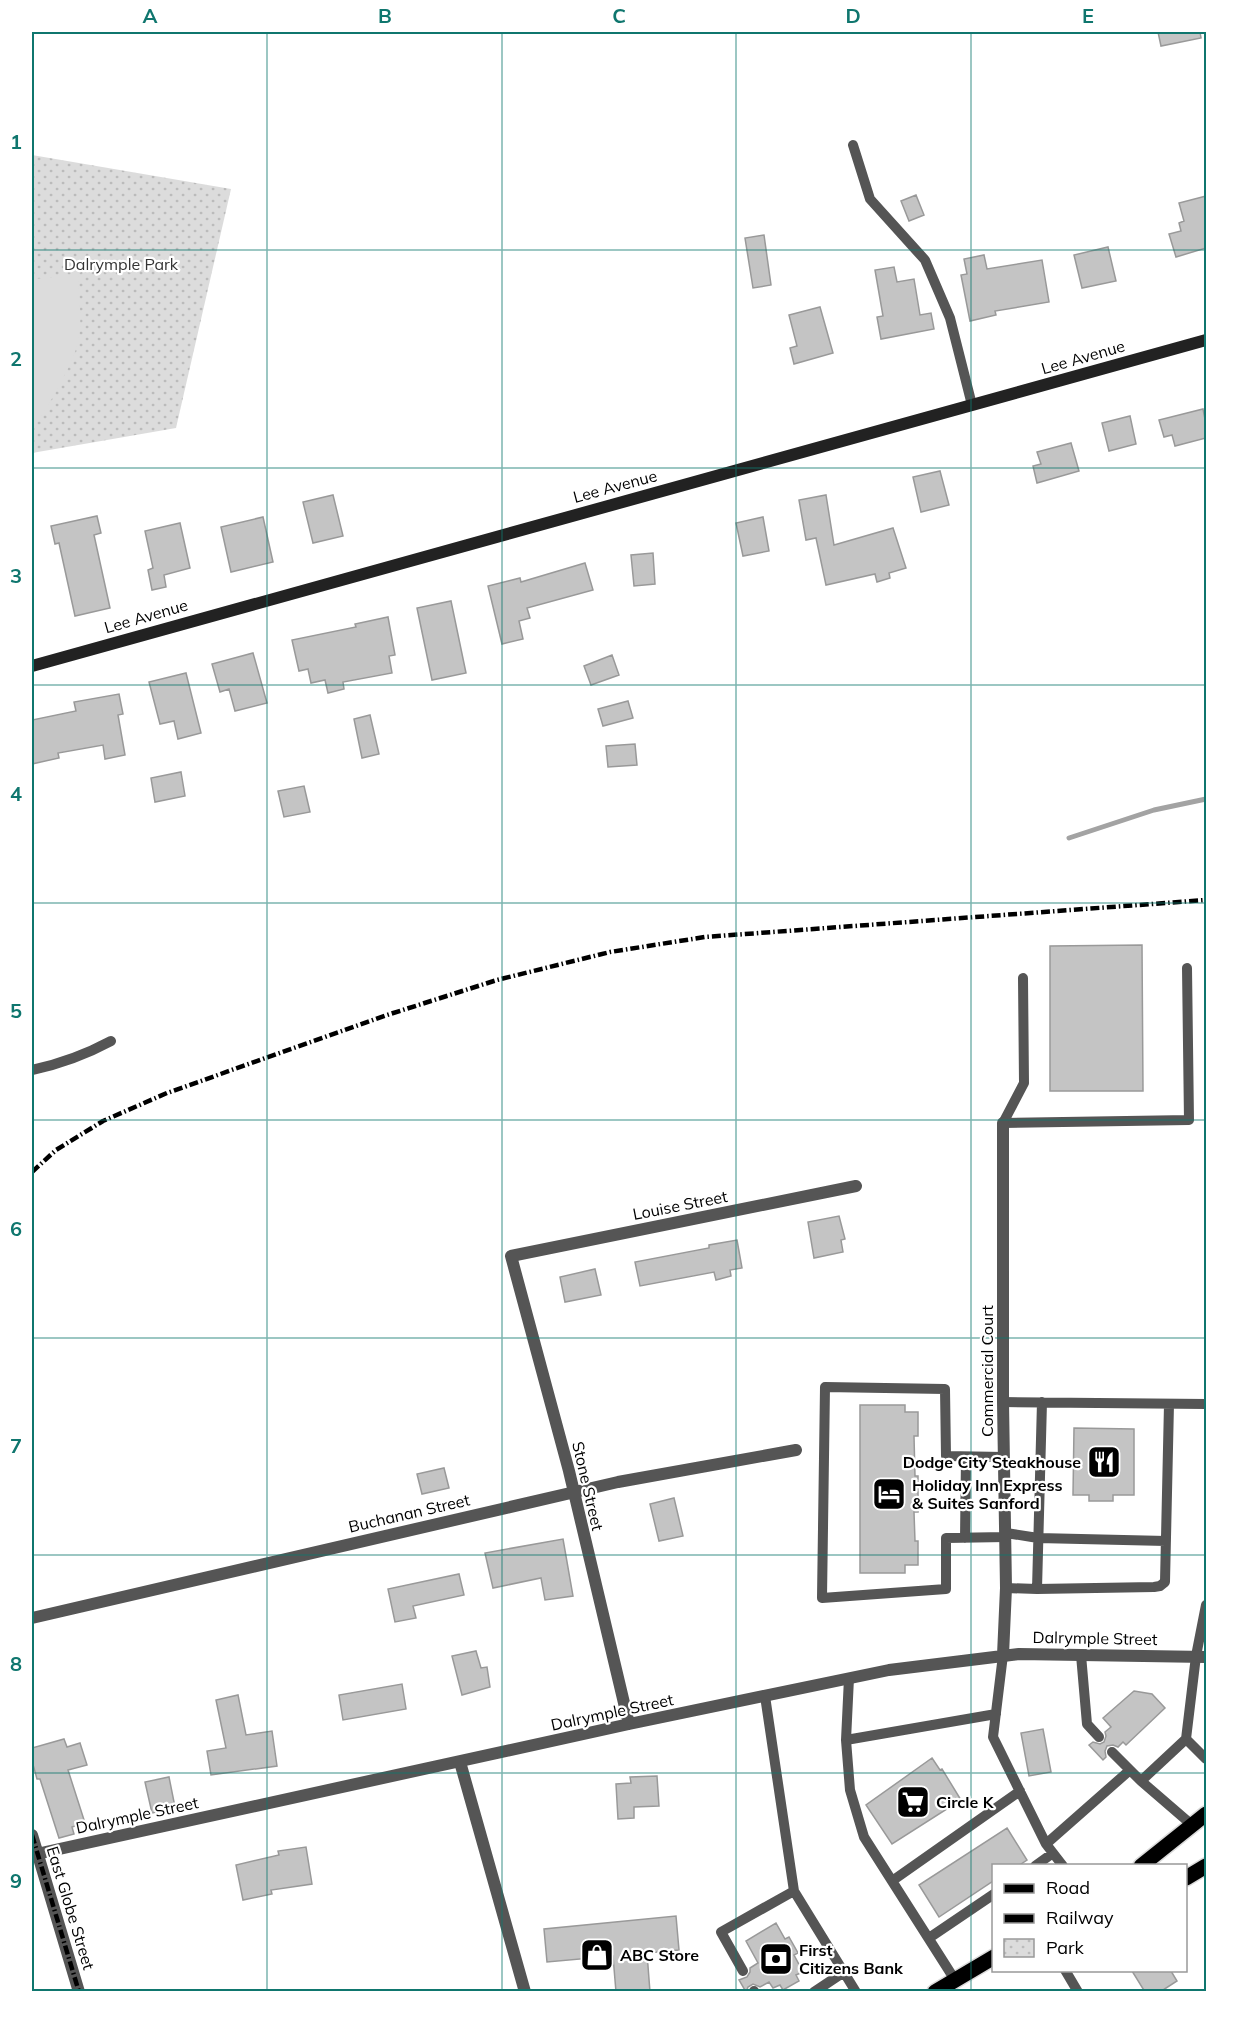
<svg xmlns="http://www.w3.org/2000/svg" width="1238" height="2023" font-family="Mulish,sans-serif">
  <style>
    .park { fill: url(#park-dots) }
    .garden { fill: #dcdcdc }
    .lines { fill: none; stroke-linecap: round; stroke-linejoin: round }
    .stream { stroke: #a3a3a3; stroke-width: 5 }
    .building { fill: #c4c4c4; stroke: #999; stroke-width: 1.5 }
    .primary-casing { stroke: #dbdbdb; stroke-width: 18 }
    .lane { stroke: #555; stroke-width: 10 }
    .street { stroke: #555; stroke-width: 12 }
    .secondary { stroke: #222; stroke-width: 12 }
    .primary { stroke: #000; stroke-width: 15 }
    .rail { stroke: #000; stroke-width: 4.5; stroke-dasharray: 9 3 1.5 3; stroke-linecap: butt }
    .grid { fill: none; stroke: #0f766e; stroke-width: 1.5; stroke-opacity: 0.55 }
    .labels { text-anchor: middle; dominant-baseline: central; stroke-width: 4.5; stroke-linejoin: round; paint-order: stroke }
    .park-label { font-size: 16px; fill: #333; stroke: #fff }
    .street-label { font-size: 16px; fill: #000; stroke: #fff }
    .poi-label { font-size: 16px; font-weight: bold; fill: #000; stroke: #fff; text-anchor: start }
    .neatline { fill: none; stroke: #0f766e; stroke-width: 2 }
    .grid-label { font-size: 20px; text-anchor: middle; font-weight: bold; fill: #0f766e }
  </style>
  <defs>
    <pattern id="park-dots" width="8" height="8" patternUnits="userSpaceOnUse" patternTransform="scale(1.5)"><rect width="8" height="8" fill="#dcdcdc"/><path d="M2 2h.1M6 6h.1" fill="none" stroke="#bbb" stroke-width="1.8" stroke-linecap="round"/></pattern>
  </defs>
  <rect width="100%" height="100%" fill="#fff"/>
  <!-- park -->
  <path class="park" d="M32,155L231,189L176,428L32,453Z"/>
  <!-- garden -->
  <path class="garden" d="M78,276C79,296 82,318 79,337C77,358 45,413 32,429V279Z"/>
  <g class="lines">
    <!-- stream -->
    <path class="stream" d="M1069,838L1154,810L1206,799"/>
  </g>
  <!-- building -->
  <path class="building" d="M1158,32H1200L1201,38L1161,46Z
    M916,195L924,215L909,221L901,201Z
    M1206,196V248L1176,257L1169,234L1181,231L1179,223L1184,221L1179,203Z
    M764,235L771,285L753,288L745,238Z
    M1108,247L1116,281L1082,288L1074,255Z
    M984,255L987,269L1042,260L1049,302L995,311L996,315L970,321L961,275L967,274L964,259Z
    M894,267L897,282L914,279L920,315L931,313L934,329L881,339L877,317L883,316L875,270Z
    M820,307L833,353L794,364L790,348L797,346L789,315Z
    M1203,409L1206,424V438L1175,446L1172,435L1164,437L1159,420Z
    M1130,416L1136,444L1109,451L1102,423Z
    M1071,443L1079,471L1037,483L1033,466L1041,464L1037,452Z
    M940,471L949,505L921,512L913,477Z
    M333,495L343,536L313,543L303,502Z
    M826,495L834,545L893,528L906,568L889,573L890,578L877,582L875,574L826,585L816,538L806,540L799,500Z
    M97,516L101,533L94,535L110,608L75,616L59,543L55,544L51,526Z
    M263,517L273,562L231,572L221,527Z
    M763,517L769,551L743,556L736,523Z
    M180,523L190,568L164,575L166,587L152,590L148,570L153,568L145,531Z
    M653,553L655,584L634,586L631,555Z
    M585,563L593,590L527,608L530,618L519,621L523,639L502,644L488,586L520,578L521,582Z
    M451,601L466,673L432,680L417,608Z
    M388,617L395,655L389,656L392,673L343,682L344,689L328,693L325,680L311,683L308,669L299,671L292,640L356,627L355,624Z
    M253,653L267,703L235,711L229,689L220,692L212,664Z
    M612,655L619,675L591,685L584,666Z
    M186,673L201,733L178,739L174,721L160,724L149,682Z
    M119,694L123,714L118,715L125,755L105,759L103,745L58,753L59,758L32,764V720L76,711L74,702Z
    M628,701L633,718L603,726L598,709Z
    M370,715L379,754L362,758L354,719Z
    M635,744L637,765L608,767L606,746Z
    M181,772L185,796L155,802L151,778Z
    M304,786L310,812L284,817L278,791Z
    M1142,945L1143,1091H1050V946Z
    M839,1216L845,1239L841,1240L843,1252L814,1258L808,1222Z
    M737,1240L742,1268L730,1270L731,1276L716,1280L714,1272L640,1286L635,1262L709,1248V1245Z
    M595,1269L601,1295L565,1302L560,1277Z
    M860,1405H905V1412H918V1436H914L915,1476H918V1512H914L915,1541H918V1565H905V1573H860Z
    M1074,1428L1134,1429V1495H1113V1501H1089V1495H1073Z
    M444,1468L449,1488L422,1494L417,1474Z
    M674,1498L683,1536L659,1541L650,1504Z
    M563,1539L573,1596L545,1600L541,1578L493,1588L485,1553Z
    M459,1574L464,1595L413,1606L416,1618L395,1622L388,1589Z
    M476,1651L481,1668L487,1667L490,1687L462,1695L452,1656Z
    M402,1684L406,1709L343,1720L339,1695Z
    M1134,1691L1152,1694L1165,1708L1126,1745L1123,1742L1118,1747L1113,1745L1107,1746L1105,1751L1106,1757L1103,1760L1089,1745L1093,1742L1100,1744L1104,1742L1106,1736L1105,1732L1111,1727L1103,1718Z
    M238,1695L246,1735L272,1731L277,1766L211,1775L207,1751L226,1748L216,1700Z
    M1043,1729L1051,1772L1029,1776L1021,1733Z
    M64,1739L67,1747L80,1743L87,1765L68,1770L85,1823L72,1827L74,1834L59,1838L40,1779H37L32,1761V1748Z
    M932,1758L940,1770L942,1769L961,1800L892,1844L866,1805Z
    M657,1776L659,1806L634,1807V1818L618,1819L616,1784L631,1783L630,1777Z
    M169,1777L175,1807L152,1813L145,1782Z
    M1007,1828L1027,1860L1018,1866H993V1881L939,1917L919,1885Z
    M306,1847L312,1884L271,1890L272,1894L243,1900L236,1865L279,1855L278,1851Z
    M676,1916L679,1950L647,1953L650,1992H616L613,1956L547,1962L544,1929Z
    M776,1923L785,1939L789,1937L798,1953L794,1955L803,1972L796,1975L799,1981L783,1990L780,1985L773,1988L769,1982L760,1987L753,1984L748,1987L746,1992L739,1980L747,1977L750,1972V1968L758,1963L746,1941Z
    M1132,1971H1171L1177,1981L1160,1992H1145Z"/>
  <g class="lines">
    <defs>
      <path id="primary" d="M1141,1866L1206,1814
        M1186,1878L1206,1866
        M935,1992L994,1957"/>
    </defs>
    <!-- primary casing -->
    <use href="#primary" class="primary-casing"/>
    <!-- lane -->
    <path class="lane" d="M853,145L870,199L925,260L950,318L972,405
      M1023,978L1024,1083L1003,1123L1189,1120L1187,968
      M32,1070C60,1064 85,1055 111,1041
      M1003,1402L1206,1404
      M1042,1402L1037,1589L1154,1587L1160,1586L1165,1582L1169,1404
      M1004,1457L946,1456L945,1389L825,1387L822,1598L946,1589V1538L1006,1537
      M1006,1533L1038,1538L1166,1541
      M965,1538L966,1457
      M1006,1588L1037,1589
      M1003,1655L993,1737L1046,1844
      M1081,1655L1087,1724L1099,1737
      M849,1678L846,1740L996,1714
      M1186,1739L1206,1759
      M846,1740L850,1790L864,1837L955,1980
      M1112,1752L1141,1781
      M1192,1825L1141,1781L1186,1739L1196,1656L1206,1605
      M1035,1866L1053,1853
      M1063,1866L1046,1844L1130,1770
      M892,1881L1020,1791
      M794,1891L856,1992
      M929,1938L994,1894
      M1065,1970L1078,1992
      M743,1971L721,1932L794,1891L765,1696
      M754,1991V1992
      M814,1992L844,1972"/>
    <!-- street -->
    <path class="street" d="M32,1618L618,1482L796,1450
      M1003,1655L1006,1588L1003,1402V1123
      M629,1724L569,1471L511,1256L856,1186
      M460,1762L525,1992
      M32,1835L79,1992
      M32,1855L629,1724L889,1670L1019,1654L1206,1657"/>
    <!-- secondary -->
    <path class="secondary" d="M32,666L1206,340"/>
    <!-- primary -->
    <use href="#primary" class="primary"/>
    <!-- rail -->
    <path class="rail" d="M32,1172L56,1150L103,1121L167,1093L387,1015L497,980L610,952L705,937L1206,900
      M32,1835L79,1992"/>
  </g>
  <!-- grid -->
  <path class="grid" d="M267,32V1992M502,32V1992M736,32V1992M971,32V1992M32,250H1206M32,468H1206M32,685H1206M32,903H1206M32,1120H1206M32,1338H1206M32,1555H1206M32,1773H1206"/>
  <!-- icons -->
  <defs>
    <symbol id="restaurant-square" viewBox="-11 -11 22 22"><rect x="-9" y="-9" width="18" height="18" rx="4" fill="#000" stroke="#fff"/><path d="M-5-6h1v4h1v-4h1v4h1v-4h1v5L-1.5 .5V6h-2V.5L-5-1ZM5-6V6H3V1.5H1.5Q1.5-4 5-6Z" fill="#fff"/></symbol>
    <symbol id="hotel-square" viewBox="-11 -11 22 22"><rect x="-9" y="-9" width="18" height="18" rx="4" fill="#000" stroke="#fff"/><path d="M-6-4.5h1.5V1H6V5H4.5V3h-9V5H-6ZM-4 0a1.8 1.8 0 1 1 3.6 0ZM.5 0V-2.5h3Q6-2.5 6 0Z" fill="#fff"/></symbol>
    <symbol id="supermarket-square" viewBox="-11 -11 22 22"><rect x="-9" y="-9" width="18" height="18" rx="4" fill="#000" stroke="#fff"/><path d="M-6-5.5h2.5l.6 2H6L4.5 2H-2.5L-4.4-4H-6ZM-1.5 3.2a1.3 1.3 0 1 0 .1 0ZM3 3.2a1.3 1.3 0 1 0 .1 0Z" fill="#fff"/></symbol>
    <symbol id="shop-square" viewBox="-11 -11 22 22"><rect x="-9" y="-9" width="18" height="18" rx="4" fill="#000" stroke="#fff"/><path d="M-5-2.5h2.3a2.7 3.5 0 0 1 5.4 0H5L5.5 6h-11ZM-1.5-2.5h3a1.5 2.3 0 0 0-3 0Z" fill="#fff"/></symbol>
    <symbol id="bank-square" viewBox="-11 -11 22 22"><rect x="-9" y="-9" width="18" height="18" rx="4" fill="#000" stroke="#fff"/><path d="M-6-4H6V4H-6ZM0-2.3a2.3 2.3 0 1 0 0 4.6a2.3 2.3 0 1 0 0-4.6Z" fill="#fff"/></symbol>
  </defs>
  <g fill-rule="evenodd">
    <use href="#restaurant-square" x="1085" y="1443" width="38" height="38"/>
    <use href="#hotel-square" x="870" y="1475" width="38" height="38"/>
    <use href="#supermarket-square" x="894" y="1783" width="38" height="38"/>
    <use href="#shop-square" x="578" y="1936" width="38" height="38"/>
    <use href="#bank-square" x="757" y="1940" width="38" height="38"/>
  </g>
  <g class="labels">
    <!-- park labels -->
    <g class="park-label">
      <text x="121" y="264">Dalrymple Park</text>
    </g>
    <!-- street labels -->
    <g class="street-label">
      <text transform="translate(1083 357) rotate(-16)">Lee Avenue</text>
      <text transform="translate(615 486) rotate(-15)">Lee Avenue</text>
      <text transform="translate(146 616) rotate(-16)">Lee Avenue</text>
      <text transform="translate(680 1205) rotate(-11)">Louise Street</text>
      <text transform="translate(987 1371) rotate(-90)">Commercial Court</text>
      <text transform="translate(588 1486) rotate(77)">Stone Street</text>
      <text transform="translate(409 1513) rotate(-13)">Buchanan Street</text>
      <text transform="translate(1095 1638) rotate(1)">Dalrymple Street</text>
      <text transform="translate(612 1712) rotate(-12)">Dalrymple Street</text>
      <text transform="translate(137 1815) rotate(-12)">Dalrymple Street</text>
      <text transform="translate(71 1908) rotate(73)">East Globe Street</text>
    </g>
    <!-- poi labels -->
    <g class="poi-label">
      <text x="1081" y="1462" text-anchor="end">Dodge City Steakhouse</text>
      <text x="912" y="1485">Holiday Inn Express<tspan x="912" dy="18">&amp; Suites Sanford</tspan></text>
      <text x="936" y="1802">Circle K</text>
      <text x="799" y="1950">First<tspan x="799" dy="18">Citizens Bank</tspan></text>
      <text x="620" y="1955">ABC Store</text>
    </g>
  </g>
  <!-- border -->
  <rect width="1238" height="2023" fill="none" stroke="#ffffff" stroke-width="66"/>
  <!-- legend -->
  <rect x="992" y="1864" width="195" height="108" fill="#ffffff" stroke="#999999" stroke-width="1.5"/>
  <rect x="1004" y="1884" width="30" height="9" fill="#000000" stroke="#999999" stroke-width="1.5"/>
  <text x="1046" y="1894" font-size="18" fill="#000000">Road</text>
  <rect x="1004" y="1914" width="30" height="9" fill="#000000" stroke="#999999" stroke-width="1.5"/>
  <text x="1046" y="1924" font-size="18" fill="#000000">Railway</text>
  <rect x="1004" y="1939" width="30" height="18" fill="url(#park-dots)" stroke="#999999" stroke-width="1.5"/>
  <text x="1046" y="1954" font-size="18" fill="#000000">Park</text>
  <rect x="33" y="33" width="1172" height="1957" class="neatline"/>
  <g class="grid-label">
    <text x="150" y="23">A</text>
    <text x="385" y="23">B</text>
    <text x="619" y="23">C</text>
    <text x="853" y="23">D</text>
    <text x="1088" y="23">E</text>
    <text x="16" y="149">1</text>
    <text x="16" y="366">2</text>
    <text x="16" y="583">3</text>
    <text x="16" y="801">4</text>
    <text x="16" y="1018">5</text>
    <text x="16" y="1236">6</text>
    <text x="16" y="1453">7</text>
    <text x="16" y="1671">8</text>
    <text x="16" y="1888">9</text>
  </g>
</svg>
